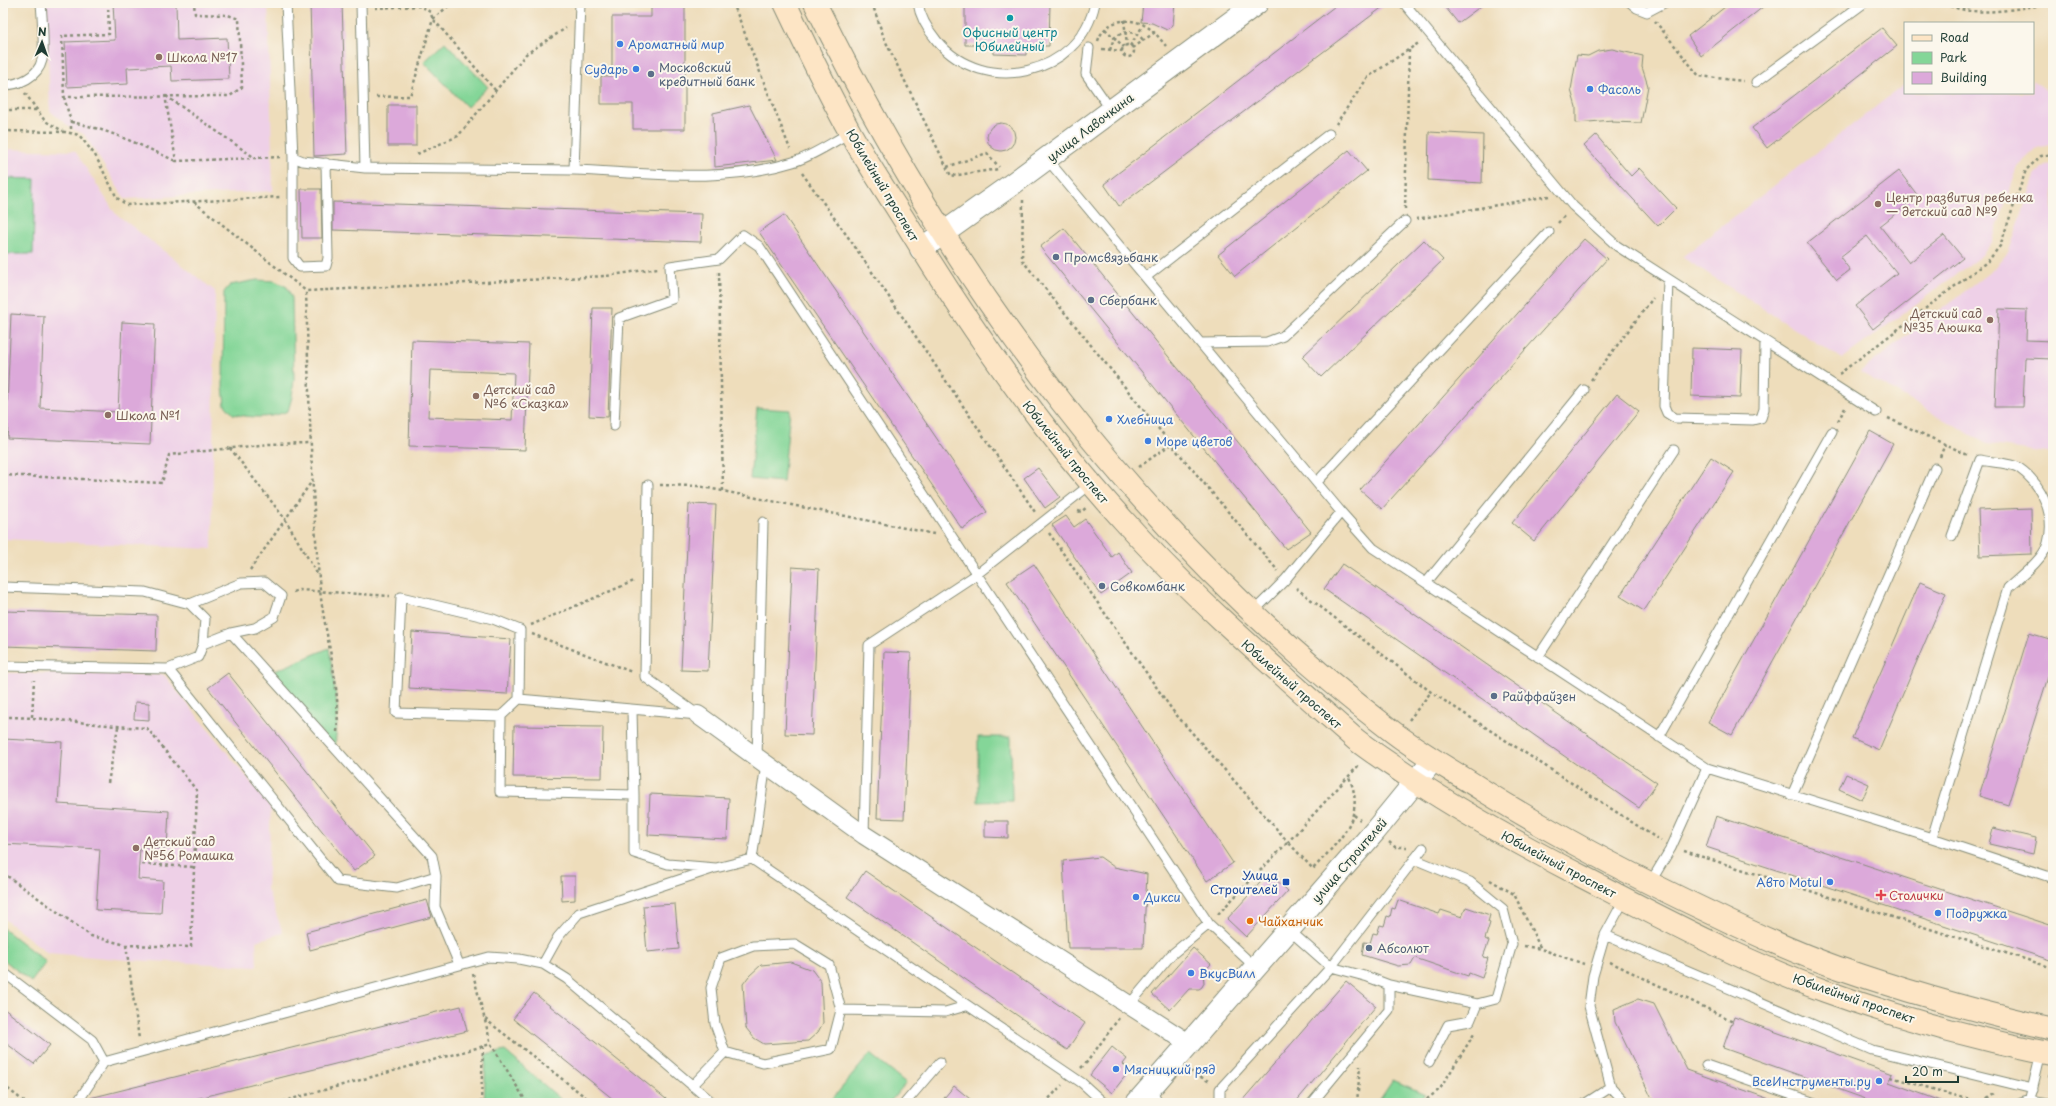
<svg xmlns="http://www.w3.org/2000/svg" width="2056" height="1106" font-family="'Playpen Sans',sans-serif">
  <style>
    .built { fill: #eed0e7 }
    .green { fill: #84d698; stroke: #528a66 }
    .building { fill: #dca9da; fill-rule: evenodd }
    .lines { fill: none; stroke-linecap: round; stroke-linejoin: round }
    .service-casing { stroke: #868d78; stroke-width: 11 }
    .minor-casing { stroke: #868d78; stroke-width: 20 }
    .tertiary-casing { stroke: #868d78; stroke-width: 24 }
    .secondary-casing { stroke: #868d78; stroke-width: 24 }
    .path { stroke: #868d78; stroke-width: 2.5; stroke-dasharray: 3 3; stroke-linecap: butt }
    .service { stroke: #fff; stroke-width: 9 }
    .minor { stroke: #fff; stroke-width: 18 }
    .tertiary { stroke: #fff; stroke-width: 22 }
    .secondary { stroke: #fde5c5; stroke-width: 22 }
    .culture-dot { fill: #0f9aa8; stroke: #fbf7ec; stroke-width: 1.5 }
    .shop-dot { fill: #3f7fe0; stroke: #fbf7ec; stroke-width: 1.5 }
    .education-dot { fill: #8d6e63; stroke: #fbf7ec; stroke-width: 1.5 }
    .service-dot { fill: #5c6f8a; stroke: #fbf7ec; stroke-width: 1.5 }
    .transit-dot { fill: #1a4fb4; stroke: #fbf7ec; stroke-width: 1.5 }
    .health-dot { fill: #e0444e; stroke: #fbf7ec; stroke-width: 1.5 }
    .food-dot { fill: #e8710a; stroke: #fbf7ec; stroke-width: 1.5 }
    .labels { text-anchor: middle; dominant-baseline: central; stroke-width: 4; stroke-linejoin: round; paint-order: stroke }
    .culture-label { font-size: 12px; fill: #0d838f; stroke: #fbf7ec }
    .shop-label { font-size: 12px; fill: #366cbe; stroke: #fbf7ec; text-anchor: start }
    .education-label { font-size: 12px; fill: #785e54; stroke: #fbf7ec; text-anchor: start }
    .service-label { font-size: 12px; fill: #4e5e75; stroke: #fbf7ec; text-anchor: start }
    .street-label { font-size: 12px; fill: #1f3d34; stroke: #fbf7ec }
    .transit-label { font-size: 12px; fill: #164399; stroke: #fbf7ec; text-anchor: end }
    .health-label { font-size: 12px; fill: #be3a42; stroke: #fbf7ec; text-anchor: start }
    .food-label { font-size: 12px; fill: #c56008; stroke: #fbf7ec; text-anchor: start }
  </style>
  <rect width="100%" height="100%" fill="#fbf7ec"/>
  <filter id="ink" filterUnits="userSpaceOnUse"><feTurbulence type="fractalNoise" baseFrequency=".025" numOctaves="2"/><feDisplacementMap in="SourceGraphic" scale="8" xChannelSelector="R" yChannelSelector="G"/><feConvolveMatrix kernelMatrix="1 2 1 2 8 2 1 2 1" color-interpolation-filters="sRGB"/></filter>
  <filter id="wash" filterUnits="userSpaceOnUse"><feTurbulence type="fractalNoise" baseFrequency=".012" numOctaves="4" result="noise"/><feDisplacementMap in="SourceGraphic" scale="16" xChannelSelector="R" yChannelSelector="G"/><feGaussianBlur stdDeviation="0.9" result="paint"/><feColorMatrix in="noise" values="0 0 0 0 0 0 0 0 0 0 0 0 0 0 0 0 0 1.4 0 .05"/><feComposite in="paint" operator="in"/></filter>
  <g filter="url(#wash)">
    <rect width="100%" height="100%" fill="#edb"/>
    <!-- built -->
    <path class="built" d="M46,3H268L273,191L125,199L84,134L71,128L50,111Z
      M2033,80L2053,96V144L2037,148L2018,166L1992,242L1982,255L1842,359L1682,257L1905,84V93H2033Z
      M3,149L75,151L115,213L215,291L212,549L3,539Z
      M2053,164V454L1987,444L1860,372L1995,268L2009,251L2035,176L2046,165Z
      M3,673L164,675L271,807L267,889L283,933L256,941L257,966L128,960L48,953L3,918Z"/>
    <!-- green -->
    <path class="green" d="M445,42L488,87L467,107L424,62Z
      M3,178L35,179L33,254H3Z
      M257,280L275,281L287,287L292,298L294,379L292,397L288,411C268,419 254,418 233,414L225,405L223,387L224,292L230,285Z
      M757,408L790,410L783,482L750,479Z
      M329,648L338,711L335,748L268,674Z
      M978,737H1011L1012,801L978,802Z
      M3,928L46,962L31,982L3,959Z
      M505,1051L565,1103H484L486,1055Z
      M870,1054L906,1083L889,1103H829Z
      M1393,1080L1425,1094L1417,1103H1381L1379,1101Z"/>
    <g id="blocks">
      <!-- building -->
      <path class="building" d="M113,3H176L177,40L227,38L229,79L172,81L171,66L127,68L128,84L67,87L65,42L115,40Z
        M310,3H342L347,154L314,156Z
        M651,3H685V129H633V104H601V76H612V17H651Z
        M965,3H1050L1049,46H1026V55L994,54V45H965Z
        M1143,3H1175L1173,25L1167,30L1152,23L1141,22Z
        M1339,3H1388L1119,206L1104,184Z
        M1442,3H1485L1458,23Z
        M1730,3H1768L1701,56L1688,36Z
        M1882,28L1897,46L1767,148L1752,128Z
        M1612,49L1643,56L1642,67L1648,86L1641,123L1611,122L1613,120L1576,123V107L1571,90L1577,55L1588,56L1598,51Z
        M388,105H416V146H388Z
        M749,105L777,160L715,167L713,113Z
        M987 137a14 14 0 1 1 28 0a14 14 0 1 1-28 0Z
        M1429,132L1483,135L1482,183L1428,180Z
        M1596,135L1631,176L1639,168L1676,208L1658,226L1584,146Z
        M1349,150L1367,171L1235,276L1218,255Z
        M1899,171L1918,196L1880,226L1909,263L1944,235L1963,258L1873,329L1855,306L1897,273L1867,236L1840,257L1850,270L1837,280L1807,243Z
        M301,189H321L322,238H302Z
        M333,202L702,214L701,242L333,230Z
        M784,215L987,512L962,529L759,232Z
        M1064,228L1311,532L1286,549L1040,247Z
        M1584,239L1607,259L1382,509L1360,490Z
        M1424,240L1443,260L1321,377L1302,357Z
        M593,308H612L608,417L589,416Z
        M1999,309L2027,310L2026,340L2053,341V359L2025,358L2023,407H1995Z
        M11,314L44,316L40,408L118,412L122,322L155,324L150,444L7,438L8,426H3V407H7Z
        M412,340L529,344L525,450L409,446ZM430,370L514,373L512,420L428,417Z
        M1692,348L1742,350L1740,398L1691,396Z
        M1617,394L1639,411L1534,541L1512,523Z
        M1870,431L1893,444L1732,735L1708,722Z
        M1711,457L1734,472L1644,611L1620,596Z
        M1038,468L1060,497L1045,508L1024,478Z
        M689,504L716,505L708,671L681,670Z
        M2031,508L2032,554L1980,556L1978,510Z
        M1066,516L1074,527L1085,519L1112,557L1118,552L1132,573L1101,595L1052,525Z
        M1034,564L1233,863L1207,881L1007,582Z
        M1342,564L1657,783L1639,808L1324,589Z
        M792,567L819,569L812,735L785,734Z
        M1920,582L1946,593L1879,750L1852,738Z
        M3,611L157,615L156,651L3,646Z
        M412,632L511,639L507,694L409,688Z
        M2029,633L2053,640V661L2008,805L1979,796Z
        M884,652L911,653L904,819L877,818Z
        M228,673L375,856L354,871L208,688Z
        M135,702L149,703V720L134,719Z
        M514,726L603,727L602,778L513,777Z
        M3,739L62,742L58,804L169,811L167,849L140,848L138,879L163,881L161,913L96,910L100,849L3,844Z
        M1846,774L1869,784L1862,800L1839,789Z
        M650,794L729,798L727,839L648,835Z
        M1716,816L2053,926V961L1706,847Z
        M985,821H1008V838L985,837Z
        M1993,828L2036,838L2033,854L1989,844Z
        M1100,857L1114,867L1147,874L1143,948H1068L1063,861Z
        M865,871L1085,1023L1067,1050L847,897Z
        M1269,873L1288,891L1246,937L1227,919Z
        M561,876H575V900L562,901Z
        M427,900L432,917L310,950L306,932Z
        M1398,900L1439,914L1441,910L1462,917L1466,907L1490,915L1488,922L1490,923L1485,939L1489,941L1483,957L1488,958L1482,978L1469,973L1468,976L1415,958L1411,965L1398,966L1362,955L1364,942L1370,943L1373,933L1377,934L1380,925L1384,926L1387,916L1390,917L1392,908L1395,909Z
        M675,904L679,949L647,952L643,906Z
        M1193,948L1211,964L1203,973L1204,983L1202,987L1199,989H1189L1170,1010L1152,994Z
        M791,962L812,970L821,982L823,1023L818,1032L808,1041L764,1044L754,1038L746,1028L743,984L749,976L761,965Z
        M1346,981L1376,1006L1295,1103H1240Z
        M534,993L671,1103H618L513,1019Z
        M1638,999L1654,1004L1687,1070L1775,1101V1103H1654L1615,1022L1614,1009Z
        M461,1006L467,1031L179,1103H91L90,1098Z
        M3,1008L50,1045L34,1064L3,1041Z
        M1734,1017L1893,1074L1889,1082L1941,1101V1103H1877L1723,1048Z
        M1112,1047L1127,1059L1123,1064L1130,1070L1112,1093L1090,1075Z
        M954,1086L975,1103H940Z"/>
    </g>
  </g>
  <g filter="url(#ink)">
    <use href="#blocks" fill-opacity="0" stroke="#868d78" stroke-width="1"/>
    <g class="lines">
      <defs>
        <path id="service" d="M286,3L293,157L303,161L365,168L574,170
          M361,3L365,168
          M580,3L574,170C646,173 723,184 793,162C813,156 832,142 850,133
          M918,3C920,17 928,30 937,41C984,97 1080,76 1095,3
          M1404,3L1573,206L1617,246L1876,412
          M1631,3L1637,8L1647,12L1664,3
          M1089,48L1086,74L1111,110
          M1756,82L1864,3
          M3,85C19,85 38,77 42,60C45,49 42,16 41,3
          M293,157V258L300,267L326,266L328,258L326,163
          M1047,159L1341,512L1373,548L1707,768L1932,838L2053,878
          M1146,277L1329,134
          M1668,279L1664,406L1667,413L1675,418L1753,420L1761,418L1764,409L1765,342
          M1201,343L1267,342L1283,336L1405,221
          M614,426L619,318L672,299L670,266L719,259L743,235L759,246L1209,924L1255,967
          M1317,482L1549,232
          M648,485L645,677L697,714
          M1426,583L1584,390
          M3,587L145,592L190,604L205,619L203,644L198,657L168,669L3,666
          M190,604L241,583L264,582L281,596L274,617L255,628L231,633
          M1253,612L1285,580L1341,512
          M1538,657L1674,450
          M168,669L338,881L397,888L436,876L432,856L231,633L203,644
          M519,699L501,716L396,713L401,597L493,619L520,630L519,699L698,715
          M632,710L634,795
          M501,716L500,792L634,795V853L668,864L716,868L752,859L1082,1083L1104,1103
          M1659,737L1832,432
          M757,758L763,522
          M1792,795L1935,468
          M864,835L869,645L977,574L1091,484
          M1932,838L2008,588C2020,577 2044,559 2048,543C2056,515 2042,484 2019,468C2012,463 1989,462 1980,460L1952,536
          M752,859L766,764
          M1414,859L1470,882L1503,909L1512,944L1496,999L1477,1004
          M436,876L435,907L459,964
          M1650,883L1671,848L1707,768
          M1289,930L1331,967L1368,977L1389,985V1010L1312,1103
          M1605,935L1872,1050L2033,1089
          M543,964L558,937L579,913L712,869
          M3,972L92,1040L104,1062
          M1389,985L1477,1004L1470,1021L1448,1025L1429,1062
          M1129,1005L1171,955L1209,924
          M725,1052L715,1024L711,988L721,958L753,946L795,944L829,965L841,1010
          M1706,1065L1815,1103
          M692,1086L725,1052L763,1063L831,1049L841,1010L945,1012L966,1006
          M1611,1087L1626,1103
          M1150,1088L1158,1103
          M77,1103L104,1062L489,957L519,959L543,964L567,979L713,1103
          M905,1103L940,1062
          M1220,1103V1089L1331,967L1423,848
          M1586,1103L1611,1087L1589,1006L1593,976L1605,935L1625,898
          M2020,1103L2030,1100L2047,1103
          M2029,1103L2041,1052"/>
        <path id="minor" d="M698,715L864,835L1190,1044"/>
        <path id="tertiary" d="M921,249L1011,185L1257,3
          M1137,1103L1375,831L1433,760"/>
        <path id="secondary" d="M785,3C806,47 827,91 851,134C867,162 885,190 903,218C968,325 1040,429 1125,522C1195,600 1276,669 1355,739C1374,754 1395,767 1415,781C1470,817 1525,847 1583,877C1662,918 1742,961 1825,991C1899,1018 1976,1039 2053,1054
          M815,3C955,288 1139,538 1393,732C1422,754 1453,771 1484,791C1555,835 1629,874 1705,910C1748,931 1791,951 1836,967C1907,992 1979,1012 2053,1029"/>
      </defs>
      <!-- service casing -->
      <use href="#service" class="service-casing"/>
      <!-- minor casing -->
      <use href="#minor" class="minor-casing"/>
      <!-- tertiary casing -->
      <use href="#tertiary" class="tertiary-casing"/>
      <!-- secondary casing -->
      <use href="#secondary" class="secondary-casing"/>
      <!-- path -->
      <path class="path" d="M108,3L109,34L62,36L64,97L230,96L242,87L239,19L228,15L195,14L194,3
        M733,3L790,149
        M872,3L884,38L951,176L999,169
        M1950,6C1979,17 2013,9 2043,5L2053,6
        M375,8L421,6L430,12L433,19L495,90
        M1124,20L1127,45
        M1655,21L1699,76L1743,81
        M1105,29L1124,47
        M1098,41C1104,21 1127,16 1144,25C1154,30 1159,38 1166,46
        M1122 51a6 6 0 1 1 12 0a6 6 0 1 1-12 0Z
        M1130,46L1144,24
        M1133,48L1155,32
        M1102,49L1122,51
        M1110,50L1114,38C1124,30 1136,30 1143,40
        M25,93L45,121L63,131
        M165,95L176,161L281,157
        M166,96L255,158
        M64,97L71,122V133
        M376,97L410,96L433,19L452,3
        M3,110H36
        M71,122C108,129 142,146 176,161
        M1336,124L1368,77L1420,42
        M3,131L65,132L79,135L95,155L117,198L127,205L280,197
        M417,154L458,136L526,54L566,28
        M947,167L987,153L999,167
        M802,173L853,244L1035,512
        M1023,200L1022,260L1171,444L1278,571
        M194,202L306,291
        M1405,209L1409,50
        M1416,219L1549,196
        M1558,223L1565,215
        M719,272L723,492
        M1839,374L1988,261L2000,246L2026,170L2041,156L2053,154
        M1591,380L1653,298
        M1888,418L1968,455
        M1838,421L1845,408
        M230,448L285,519L319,577
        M1940,457L1945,444
        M1139,467L1171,444
        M3,475L162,483L169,455L269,444L310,443
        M660,485L698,486L934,534
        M1078,511L1081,512L1087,507
        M1049,533L1173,711L1288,842L1359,765
        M250,570L312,481
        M1296,588L1431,692L1661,841
        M293,592L299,590L390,596
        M531,625L634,581
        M532,634L632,672
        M3,717C51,717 99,726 147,728L197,791L191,947L126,945L91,936L3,873
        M32,717L34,680
        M1409,720L1431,692
        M337,732C341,684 325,637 320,590C311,491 309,391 306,291L606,276L658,268
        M108,783L118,727
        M1354,815L1360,820
        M1389,842L1395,847H1407
        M1684,851L2053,968
        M142,864L194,867
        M1490,880L1514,894L1541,949L1584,964
        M1218,914L1288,842L1313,869C1339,840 1368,817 1348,775
        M126,945L139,1039
        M1524,946L1541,949
        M1610,962L1733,1021
        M473,974L491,1044L527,1103
        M485,1019L593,1103
        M1081,1068L1087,1062L1119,1018
        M1190,1071L1210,1082
        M2048,1075L2053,1076
        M1891,1077L1981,1103
        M3,1085L26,1103
        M277,1103L491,1044
        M481,1103L483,1046
        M1045,1103L1062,1085
        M1357,1103L1360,1066
        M1422,1103L1440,1089L1474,1034
        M1982,1103L1994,1094"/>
      <!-- service -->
      <use href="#service" class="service"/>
      <!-- minor -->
      <use href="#minor" class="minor"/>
      <!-- tertiary -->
      <use href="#tertiary" class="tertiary"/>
      <!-- secondary -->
      <use href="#secondary" class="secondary"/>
    </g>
  </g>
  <!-- markers -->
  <circle class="culture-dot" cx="1010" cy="18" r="4"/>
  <g class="shop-dot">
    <circle cx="620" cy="44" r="4"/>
    <circle cx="636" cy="69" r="4"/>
    <circle cx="1590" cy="89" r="4"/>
    <circle cx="1109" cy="419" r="4"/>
    <circle cx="1148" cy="441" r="4"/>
    <circle cx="1830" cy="882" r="4"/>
    <circle cx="1136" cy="897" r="4"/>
    <circle cx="1938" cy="913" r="4"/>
    <circle cx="1191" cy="973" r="4"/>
    <circle cx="1116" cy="1069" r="4"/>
    <circle cx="1879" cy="1081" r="4"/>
  </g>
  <g class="education-dot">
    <circle cx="159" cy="57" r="4"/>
    <circle cx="1878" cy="204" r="4"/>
    <circle cx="1990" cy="320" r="4"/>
    <circle cx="476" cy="396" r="4"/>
    <circle cx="108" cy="415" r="4"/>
    <circle cx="136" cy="848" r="4"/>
  </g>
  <g class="service-dot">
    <circle cx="651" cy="74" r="4"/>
    <circle cx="1056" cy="257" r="4"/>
    <circle cx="1091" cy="300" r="4"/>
    <circle cx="1102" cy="586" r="4"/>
    <circle cx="1494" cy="696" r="4"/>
    <circle cx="1369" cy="948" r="4"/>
  </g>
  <rect class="transit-dot" x="1282" y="878" width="8" height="8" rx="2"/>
  <path class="health-dot" d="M1879 889h4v4h4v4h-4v4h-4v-4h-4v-4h4z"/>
  <circle class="food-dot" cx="1250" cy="921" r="4"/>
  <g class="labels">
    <!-- culture labels -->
    <g class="culture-label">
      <text x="1010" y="32">Офисный центр<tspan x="1010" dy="14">Юбилейный</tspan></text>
    </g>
    <!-- shop labels -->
    <g class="shop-label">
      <text x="628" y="44">Ароматный мир</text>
      <text x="628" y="69" text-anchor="end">Сударь</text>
      <text x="1598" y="89">Фасоль</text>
      <text x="1117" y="419">Хлебница</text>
      <text x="1156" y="441">Море цветов</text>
      <text x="1822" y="882" text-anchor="end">Авто Motul</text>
      <text x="1144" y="897">Дикси</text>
      <text x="1946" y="913">Подружка</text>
      <text x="1199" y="973">ВкусВилл</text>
      <text x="1124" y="1069">Мясницкий ряд</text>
      <text x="1871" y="1081" text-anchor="end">ВсеИнструменты.ру</text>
    </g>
    <!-- education labels -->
    <g class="education-label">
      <text x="167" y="57">Школа №17</text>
      <text x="1886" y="197">Центр развития ребенка<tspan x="1886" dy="14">— детский сад №9</tspan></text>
      <text x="1982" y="313" text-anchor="end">Детский сад<tspan x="1982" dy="14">№35 Аюшка</tspan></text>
      <text x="484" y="389">Детский сад<tspan x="484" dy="14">№6 «Сказка»</tspan></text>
      <text x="116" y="415">Школа №1</text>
      <text x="144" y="841">Детский сад<tspan x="144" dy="14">№56 Ромашка</tspan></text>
    </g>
    <!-- service labels -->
    <g class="service-label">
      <text x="659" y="67">Московский<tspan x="659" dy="14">кредитный банк</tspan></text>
      <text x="1064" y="257">Промсвязьбанк</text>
      <text x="1099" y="300">Сбербанк</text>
      <text x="1110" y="586">Совкомбанк</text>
      <text x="1502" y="696">Райффайзен</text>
      <text x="1377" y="948">Абсолют</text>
    </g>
    <!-- street labels -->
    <g class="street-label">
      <text transform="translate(1090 127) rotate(-37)">улица Лавочкина</text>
      <text transform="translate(883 185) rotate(59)">Юбилейный проспект</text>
      <text transform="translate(1066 452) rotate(51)">Юбилейный проспект</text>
      <text transform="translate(1292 684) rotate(41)">Юбилейный проспект</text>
      <text transform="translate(1349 860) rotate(-49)">улица Строителей</text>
      <text transform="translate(1559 864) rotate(28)">Юбилейный проспект</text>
      <text transform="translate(1854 998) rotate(19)">Юбилейный проспект</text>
    </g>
    <!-- transit labels -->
    <g class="transit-label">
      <text x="1278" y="875">Улица<tspan x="1278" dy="14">Строителей</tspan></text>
    </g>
    <!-- health labels -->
    <g class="health-label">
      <text x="1889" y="895">Столички</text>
    </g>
    <!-- food labels -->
    <g class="food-label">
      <text x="1258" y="921">Чайханчик</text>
    </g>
  </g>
  <!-- margin -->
  <rect width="2056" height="1106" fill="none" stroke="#fbf7ec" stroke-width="16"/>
  <!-- legend -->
  <rect x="1904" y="22" width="130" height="72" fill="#fbf7ec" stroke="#a3ada2"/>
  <rect x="1912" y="35" width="20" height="6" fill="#fde5c5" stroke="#a3ada2"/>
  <text x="1940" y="42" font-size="12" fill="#1f3d34">Road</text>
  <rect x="1912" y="52" width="20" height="12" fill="#84d698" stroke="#a3ada2"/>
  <text x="1940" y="62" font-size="12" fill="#1f3d34">Park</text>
  <rect x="1912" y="72" width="20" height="12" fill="#dca9da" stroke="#a3ada2"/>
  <text x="1940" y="82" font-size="12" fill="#1f3d34">Building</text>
  <!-- north arrow -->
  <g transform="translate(42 42) rotate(2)" stroke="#fbf7ec" stroke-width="3" paint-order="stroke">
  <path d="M0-3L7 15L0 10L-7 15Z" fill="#1f3d34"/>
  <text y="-6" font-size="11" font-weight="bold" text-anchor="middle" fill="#1f3d34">N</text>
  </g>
  <!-- scale -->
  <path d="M1906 1076v6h52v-6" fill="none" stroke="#1f3d34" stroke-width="2"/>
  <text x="1912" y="1076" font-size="12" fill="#1f3d34" stroke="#fbf7ec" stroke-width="3" paint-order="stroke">20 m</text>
</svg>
